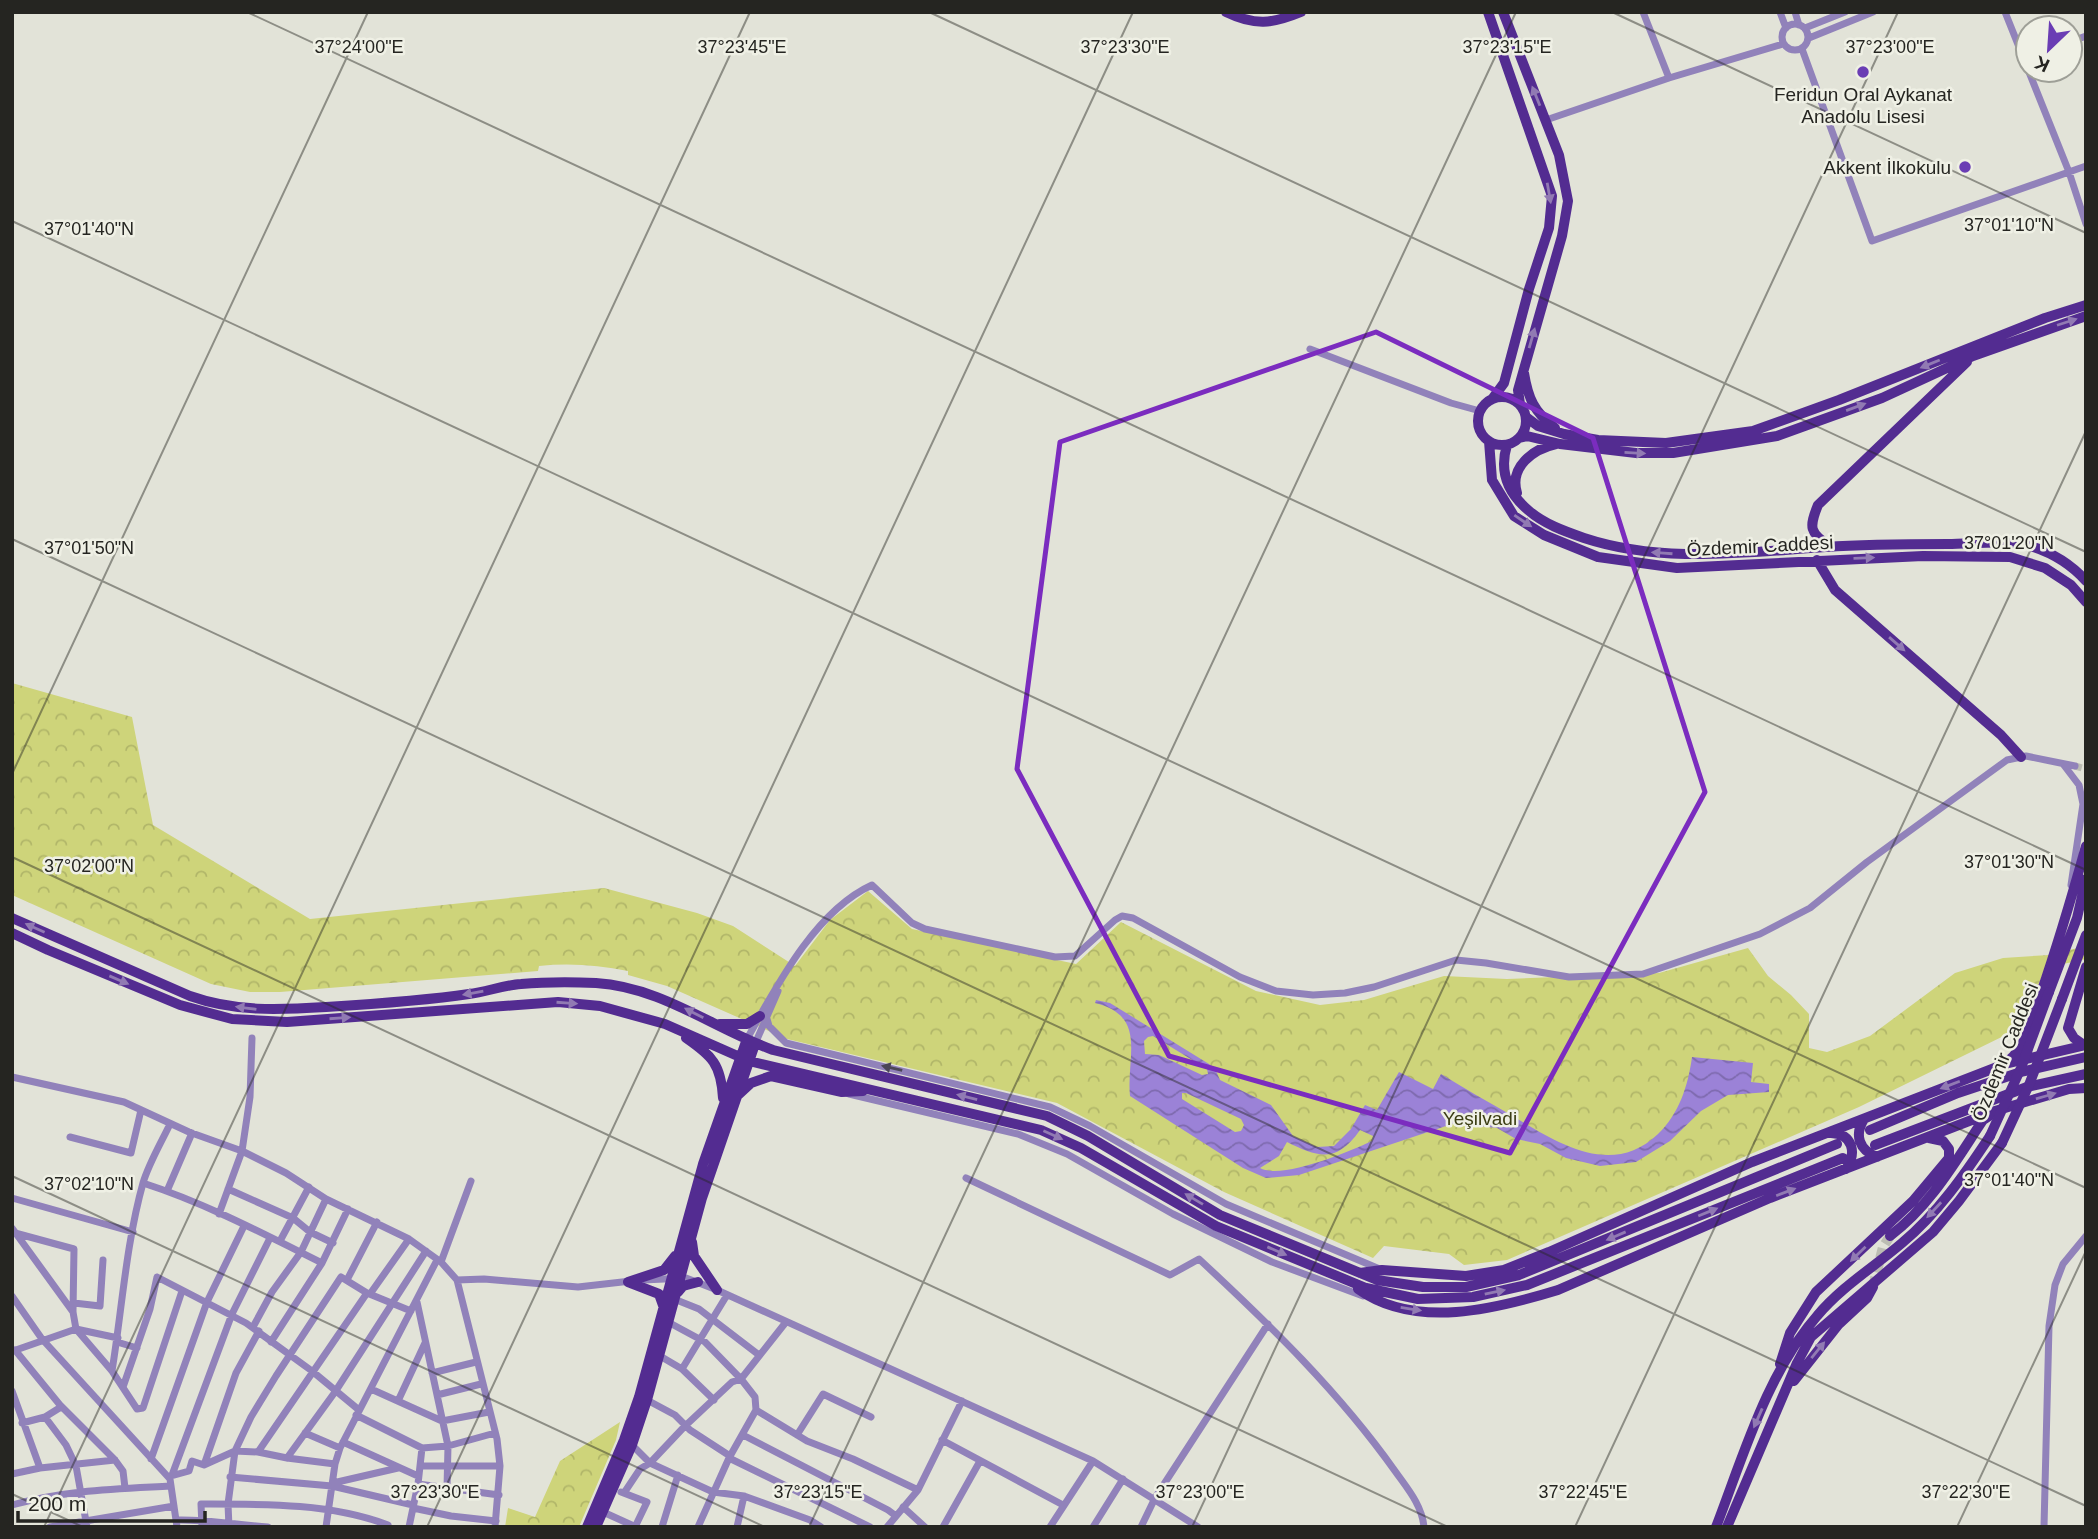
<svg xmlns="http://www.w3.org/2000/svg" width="2098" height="1539" font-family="Helvetica,sans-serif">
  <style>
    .park { fill: url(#park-crowns) }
    .water { fill: url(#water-waves); fill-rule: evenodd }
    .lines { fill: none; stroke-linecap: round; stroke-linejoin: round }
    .minor-tunnel { stroke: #bcbdb3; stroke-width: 7; stroke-dasharray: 7 3.5; stroke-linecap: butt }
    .major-tunnel { stroke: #bcbdb3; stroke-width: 10; stroke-dasharray: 10 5; stroke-linecap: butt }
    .minor { stroke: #9182ba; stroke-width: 7 }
    .major { stroke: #532c91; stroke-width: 10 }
    .major-bridge { stroke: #532c91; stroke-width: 10 }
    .oneway { fill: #917ab3 }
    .oneway2 { fill: #4b4657 }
    .marked { fill: none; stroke: #7b2cbf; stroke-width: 5; stroke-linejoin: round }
    .ticks { fill: none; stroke: #252521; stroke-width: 2; stroke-opacity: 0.45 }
    .poi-dot { fill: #6a3db4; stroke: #eff0e5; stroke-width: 2.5 }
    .labels { text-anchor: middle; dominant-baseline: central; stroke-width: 5; stroke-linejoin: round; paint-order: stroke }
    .poi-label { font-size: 19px; fill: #252521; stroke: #eff0e5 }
    .street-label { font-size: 19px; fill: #252521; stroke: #eff0e5 }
    .park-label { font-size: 19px; fill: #3b3d13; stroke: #eff0e5 }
    .ticks-label { font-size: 18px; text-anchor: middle; fill: #252521; stroke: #eff0e5; stroke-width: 5; stroke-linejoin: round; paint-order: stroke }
  </style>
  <defs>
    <pattern id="park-crowns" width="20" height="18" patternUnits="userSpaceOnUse" patternTransform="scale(1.75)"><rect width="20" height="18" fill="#ced47a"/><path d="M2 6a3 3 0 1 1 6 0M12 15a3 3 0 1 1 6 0" fill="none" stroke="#b1b669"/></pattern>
    <pattern id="water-waves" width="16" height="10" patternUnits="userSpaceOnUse" patternTransform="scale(1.75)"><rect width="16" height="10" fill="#9b82d7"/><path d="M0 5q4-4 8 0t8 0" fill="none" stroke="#7e6aae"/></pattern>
  </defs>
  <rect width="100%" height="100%" fill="#e2e3d8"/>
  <!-- park -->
  <path class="park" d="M12,683L132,717L153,825L310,919L604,888L697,913L733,926L795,966L830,920L868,891L912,929L1076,964L1121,922L1256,991L1320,1005L1364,1000L1444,976L1507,979L1659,973L1748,948L1768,976L1791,995L1809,1014V1048L1827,1052L1870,1036L1955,973L2003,958L2049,955L2086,946V959L2045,968L2022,1027L1859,1107L1507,1260L1464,1265L1449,1254L1384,1246L1373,1258L1224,1192L1057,1103L787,1039L667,986L628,975V971C598,965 569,963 539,966L538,971L280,992H250L211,984L12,895Z
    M620,1422L616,1440L579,1527H505L508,1508L535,1517L560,1461Z"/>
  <!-- water -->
  <path class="water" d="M1096,1000L1110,1003L1209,1064L1216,1071L1220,1080L1271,1105L1293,1136L1317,1147L1334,1146L1351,1129L1365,1105L1377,1110L1399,1072L1433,1089L1441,1074C1464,1088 1488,1102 1511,1115C1556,1142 1611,1179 1658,1134C1679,1114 1688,1086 1692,1057L1753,1063L1751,1082L1769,1084V1092L1728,1095L1701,1111L1670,1141L1636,1162L1600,1166L1566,1158L1540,1144L1516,1139L1497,1128L1455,1123L1299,1175L1266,1178L1243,1168L1130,1096C1126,1057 1148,1016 1095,1003ZM1153,1036L1207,1069L1208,1074L1202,1075L1159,1055L1145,1054L1144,1041L1148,1037ZM1182,1093H1186L1241,1119L1244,1125L1241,1131L1235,1132L1182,1099ZM1360,1130L1373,1136L1372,1141C1348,1152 1282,1180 1260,1168L1279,1156L1287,1142C1319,1158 1337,1163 1360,1130Z"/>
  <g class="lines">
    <!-- minor-tunnel -->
    <path class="minor-tunnel" d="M2075,766L2086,769"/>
    <!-- major-tunnel -->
    <path class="major-tunnel" d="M1873,1287L1883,1247L1890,1236"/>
    <!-- minor -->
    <path class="minor" d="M1643,12L1669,78L1783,44
      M1780,12L1786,28
      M1795,12L1799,25
      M2005,12L2069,172L2086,224
      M1782 37a13 13 0 1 1 26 0a13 13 0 1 1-26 0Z
      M1805,28L1845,12
      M1809,38L1873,12
      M2070,42L2086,36
      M1802,49L1872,241L2086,166
      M1546,120L1669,78
      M1310,349L1451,403L1480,411
      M2063,764L2079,785L2083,804L2071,885
      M767,1019L769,1026L786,1043L1050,1107L1090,1126L1226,1204L1382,1270
      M747,1039C776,987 815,911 872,885L912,923L925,929L1055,957L1075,956L1115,920L1122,916L1133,918L1240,977L1276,991L1313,995L1345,993L1374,987L1456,960L1486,963L1569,977L1643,974L1760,934L1810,908L1867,862L2007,760L2026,756L2075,766
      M755,1044L778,991
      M12,1077L124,1102L189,1132L242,1151L286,1173L326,1199L409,1239L441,1262L457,1280L497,1439L500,1466L495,1527
      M849,1094L1018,1134L1067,1154L1173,1214L1272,1262L1363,1296
      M70,1137L131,1153L141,1110
      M966,1178L1170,1275L1199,1259C1269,1324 1339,1392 1395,1471C1407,1488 1422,1505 1424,1527
      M143,1183C205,1203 264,1234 322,1263
      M228,1189L293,1218L310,1232L333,1243
      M167,1191L192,1133
      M12,1198L133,1232
      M219,1214L242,1151L250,1097L252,1038
      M12,1228L73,1312
      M15,1233L74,1249L73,1312L76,1329L112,1371L137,1409L143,1408L182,1291
      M280,1241L309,1187
      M441,1262L471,1181
      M347,1280L377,1222
      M457,1280L484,1279L578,1287L631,1281
      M643,1280L686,1278L717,1290L1093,1461L1198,1527
      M370,1294L409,1239
      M12,1296L42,1339L170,1479L177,1527
      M674,1299L699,1309L759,1355
      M417,1302L448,1446L447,1488
      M74,1303L100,1306L103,1260
      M668,1322L705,1342L741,1379L786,1322
      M253,1327L272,1292L301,1252L326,1199
      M117,1342L137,1348
      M271,1342L322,1263L348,1209
      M15,1350L60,1405L115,1460L123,1471L125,1488
      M13,1351L76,1329L118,1338
      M660,1356L682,1369L714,1400
      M682,1369L727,1295
      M112,1371C122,1309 126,1244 143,1183C149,1163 161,1143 170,1124
      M432,1373L476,1362
      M123,1387L150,1309L157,1277L246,1323L312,1371L359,1410
      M371,1389L442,1421L489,1412
      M12,1391L40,1468
      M437,1395L481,1384
      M647,1400L675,1415L690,1430L730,1456
      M398,1401L425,1343
      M61,1407L45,1417L66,1445L76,1466L87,1527
      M756,1410L807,1441L853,1459L918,1490
      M356,1415L422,1448L448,1446L495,1433
      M22,1423L45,1417
      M305,1433L340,1448
      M743,1435L888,1510L896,1516
      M797,1435L823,1394L871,1417
      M942,1440L1063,1505
      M343,1442L418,1476
      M632,1445L650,1463L713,1492L744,1496L737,1527
      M258,1452L367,1293
      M287,1458L335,1392L426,1251
      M729,1458L870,1527
      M151,1459L207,1302L244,1226
      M204,1465L236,1373L259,1331
      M420,1466H500
      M12,1474L40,1468L115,1460
      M172,1475L232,1314L270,1238
      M171,1476L189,1471L192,1461L204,1465L235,1451L258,1452L287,1458L335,1464
      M230,1477L332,1486L413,1505
      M333,1483L398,1468
      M418,1484L499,1495
      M621,1492L647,1502L635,1527
      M624,1493L640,1469L650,1463L684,1427L732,1382L741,1379L755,1397L756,1410L729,1458L698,1527
      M744,1496L810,1520L821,1527
      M12,1505C65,1490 115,1489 170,1486
      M903,1507L925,1527
      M413,1508L451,1516L496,1521
      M603,1512L636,1527
      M176,1520C207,1519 237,1525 268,1527
      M50,1527L174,1506
      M202,1527L201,1504C263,1504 330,1503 388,1525
      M229,1527L228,1504L235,1451L251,1417L276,1376L341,1277L367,1293L411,1311
      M326,1527L335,1464L340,1448L437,1260
      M409,1527L418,1484L422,1448
      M662,1527L678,1475
      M887,1527L918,1490L962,1401
      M943,1527L980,1461
      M1050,1527L1093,1461
      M1093,1527L1123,1479
      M1141,1527L1155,1498L1268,1324
      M2044,1527L2049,1326L2055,1285L2063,1264L2086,1236"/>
    <!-- major -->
    <path class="major" d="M1226,12C1255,26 1272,24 1301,12
      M1488,12L1552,196L1549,228L1529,289L1504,383L1493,398
      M1503,12L1559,155L1568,201L1562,236L1518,390L1520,404
      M1524,373C1528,398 1534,412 1555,428
      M1478 421a24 24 0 1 1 48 0a24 24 0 1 1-48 0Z
      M1526,417L1538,426L1564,434L1598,440L1666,443L1753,431L1839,400L2045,318L2086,305
      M1519,438L1527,436L1560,444L1636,453H1673L1777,436L1882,398L1973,356L2086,316
      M1489,441L1492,480L1514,516L1544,535L1598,557L1677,568L1923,556L2010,557L2045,568L2071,585L2086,602
      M1507,445C1499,471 1507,492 1528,510C1544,524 1564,531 1584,538C1663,564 1745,552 1826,547C1867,544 1908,544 1948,544C1969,544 2004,540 2023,544C2047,550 2069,562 2086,581
      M1517,493C1509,467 1533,449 1556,444
      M1830,546C1809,533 1809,527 1818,505L1967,362
      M1817,560L1835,590L2001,735L2021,757
      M12,918L190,996C235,1012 279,1010 326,1007C374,1004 422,1001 469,994C486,992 504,985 521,984C545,982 571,982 596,983C661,987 713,1028 773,1050L1047,1116L1088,1136L1220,1215L1377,1280L1423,1287H1466L1519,1275L1837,1144
      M12,933L48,950L180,1005L232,1019L287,1022L558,1002L600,1006L665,1024L749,1061L1041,1130L1081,1148L1216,1226L1366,1288L1418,1299L1473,1297L1527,1285L1843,1158
      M2049,992L2077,918L2086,879
      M2062,999L2086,935
      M720,1024H747L760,1016
      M686,1038C712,1056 721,1064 723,1098
      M2084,1045L2074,1038L2068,1028L2086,967
      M2008,1061C2027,1047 2033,1015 2041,993C2058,944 2072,896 2086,846
      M738,1095L751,1083L771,1076L842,1092L863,1091
      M1864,1119C1854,1135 1859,1150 1877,1157
      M1870,1130L1958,1093L2021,1072L2086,1057
      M1831,1133C1853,1134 1857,1153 1846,1169
      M1875,1145L2027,1087L2086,1074
      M1890,1236C1931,1205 1955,1162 1983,1120L1989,1116
      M692,1242L694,1256L717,1290
      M1360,1273L1382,1270L1466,1276L1504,1270L1549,1252L1752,1162L2005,1064L2086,1045
      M628,1282L664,1270L675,1256
      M628,1282L659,1294L664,1308
      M1358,1289C1415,1330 1496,1309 1558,1290L1770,1198L1995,1111L2069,1089L2086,1088
      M678,1292L683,1286L698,1282
      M1780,1364L1790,1333L1816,1292L1913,1201L1949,1158V1149L1943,1141L1929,1138
      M1794,1381L1839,1324L1867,1298L1873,1287
      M587,1527L624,1440L639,1397L703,1164L747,1039
      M596,1527L632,1445L647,1400L702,1198L755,1044
      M1716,1527C1743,1457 1767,1373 1817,1316C1841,1287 1874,1267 1902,1243C1937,1214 1965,1174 1990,1136
      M1727,1527L1797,1363L1811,1337L1933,1232L1959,1201L2002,1143"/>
    <!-- major-bridge -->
    <path class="major-bridge" d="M1990,1136L2021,1068L2049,992
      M2002,1143L2029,1085L2062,999"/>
  </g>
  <!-- one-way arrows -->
  <defs><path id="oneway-solid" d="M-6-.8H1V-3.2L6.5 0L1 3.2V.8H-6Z" transform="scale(1.75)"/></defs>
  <g class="oneway">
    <use href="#oneway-solid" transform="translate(1536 96) rotate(-112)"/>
    <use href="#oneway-solid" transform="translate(1549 193) rotate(80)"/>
    <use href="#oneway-solid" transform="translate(2067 322) rotate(-18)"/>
    <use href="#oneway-solid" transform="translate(1532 338) rotate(-74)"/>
    <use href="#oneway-solid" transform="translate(1930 364) rotate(158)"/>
    <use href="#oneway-solid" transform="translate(1856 407) rotate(-20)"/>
    <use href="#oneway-solid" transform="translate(1635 453) rotate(3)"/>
    <use href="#oneway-solid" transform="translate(1523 521) rotate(34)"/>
    <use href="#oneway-solid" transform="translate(1662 553) rotate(-176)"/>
    <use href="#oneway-solid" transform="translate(1864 558) rotate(-2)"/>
    <use href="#oneway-solid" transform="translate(1897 644) rotate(41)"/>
    <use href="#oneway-solid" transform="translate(35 928) rotate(-156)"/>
    <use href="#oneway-solid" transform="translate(119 980) rotate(23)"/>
    <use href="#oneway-solid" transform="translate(473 993) rotate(170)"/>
    <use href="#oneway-solid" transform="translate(567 1003) rotate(4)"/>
    <use href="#oneway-solid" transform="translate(246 1008) rotate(-173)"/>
    <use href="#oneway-solid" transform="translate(694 1013) rotate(-153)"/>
    <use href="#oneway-solid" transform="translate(340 1018) rotate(-4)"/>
    <use href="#oneway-solid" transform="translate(1950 1085) rotate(159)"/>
    <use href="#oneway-solid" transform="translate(2046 1096) rotate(-16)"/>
    <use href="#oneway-solid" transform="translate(967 1097) rotate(-166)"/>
    <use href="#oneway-solid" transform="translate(1053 1135) rotate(24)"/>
    <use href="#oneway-solid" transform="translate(1786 1192) rotate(-21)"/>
    <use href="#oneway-solid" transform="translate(1194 1199) rotate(-149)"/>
    <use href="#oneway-solid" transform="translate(1934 1210) rotate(133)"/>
    <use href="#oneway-solid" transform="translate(1708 1212) rotate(-22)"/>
    <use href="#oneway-solid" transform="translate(1616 1236) rotate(157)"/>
    <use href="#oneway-solid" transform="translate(1277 1251) rotate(23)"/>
    <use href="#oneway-solid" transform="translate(1858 1254) rotate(136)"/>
    <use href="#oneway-solid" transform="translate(1495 1292) rotate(-12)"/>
    <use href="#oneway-solid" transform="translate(1411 1309) rotate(9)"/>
    <use href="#oneway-solid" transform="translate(1818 1350) rotate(-51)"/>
    <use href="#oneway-solid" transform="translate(1758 1418) rotate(114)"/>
  </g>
  <use class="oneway2" href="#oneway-solid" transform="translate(892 1068) rotate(-167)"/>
  <!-- marked area -->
  <path class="marked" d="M1376,332L1593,438L1705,792L1510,1153L1169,1056L1017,769L1060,442Z"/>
  <!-- ticks -->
  <path class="ticks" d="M247,12L2086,870M929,12L2086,552M1612,12L2086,233M12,221L2086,1188M12,539L2086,1506M12,774L368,12M12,857L1448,1527M12,1176L765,1527M12,1494L83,1527M44,1527L750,12M427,1527L1133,12M809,1527L1516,12M1192,1527L1898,12M1575,1527L2086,431M1957,1527L2086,1251"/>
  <!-- markers -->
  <g class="poi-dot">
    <circle cx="1863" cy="72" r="7"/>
    <circle cx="1965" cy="167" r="7"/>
  </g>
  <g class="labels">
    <!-- poi labels -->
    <g class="poi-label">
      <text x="1863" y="94">Feridun Oral Aykanat<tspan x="1863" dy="22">Anadolu Lisesi</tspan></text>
      <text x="1951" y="167" text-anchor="end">Akkent İlkokulu</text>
    </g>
    <!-- street labels -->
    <g class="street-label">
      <text transform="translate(1760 546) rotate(-3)">Özdemir Caddesi</text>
      <text transform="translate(2005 1052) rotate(-68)">Özdemir Caddesi</text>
    </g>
    <!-- park labels -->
    <g class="park-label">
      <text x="1480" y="1118">Yeşilvadi</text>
    </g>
  </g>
  <g class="ticks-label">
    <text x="359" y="53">37°24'00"E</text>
    <text x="742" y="53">37°23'45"E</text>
    <text x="1125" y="53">37°23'30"E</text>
    <text x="1507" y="53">37°23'15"E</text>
    <text x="1890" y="53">37°23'00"E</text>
    <text x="2009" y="231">37°01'10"N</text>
    <text x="89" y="235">37°01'40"N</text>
    <text x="2009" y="549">37°01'20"N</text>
    <text x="89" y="554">37°01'50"N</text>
    <text x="2009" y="868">37°01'30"N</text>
    <text x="89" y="872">37°02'00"N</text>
    <text x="2009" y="1186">37°01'40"N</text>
    <text x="89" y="1190">37°02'10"N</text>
    <text x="435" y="1498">37°23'30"E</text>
    <text x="818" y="1498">37°23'15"E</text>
    <text x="1200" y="1498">37°23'00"E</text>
    <text x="1583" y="1498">37°22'45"E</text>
    <text x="1966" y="1498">37°22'30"E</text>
  </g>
  <!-- border -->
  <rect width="2098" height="1539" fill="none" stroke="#252521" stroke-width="28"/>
  <!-- north arrow -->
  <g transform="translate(2049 49) rotate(205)"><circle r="33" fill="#eff0e5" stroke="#9e9f97" stroke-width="2"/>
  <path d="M0-5L12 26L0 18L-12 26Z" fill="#6a3db4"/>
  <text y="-10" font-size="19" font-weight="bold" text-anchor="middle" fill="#252521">K</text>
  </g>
  <!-- scale -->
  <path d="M18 1511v10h187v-10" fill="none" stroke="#252521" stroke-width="3.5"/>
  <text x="28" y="1511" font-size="21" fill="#252521" stroke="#eff0e5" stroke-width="5" paint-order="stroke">200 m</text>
</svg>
